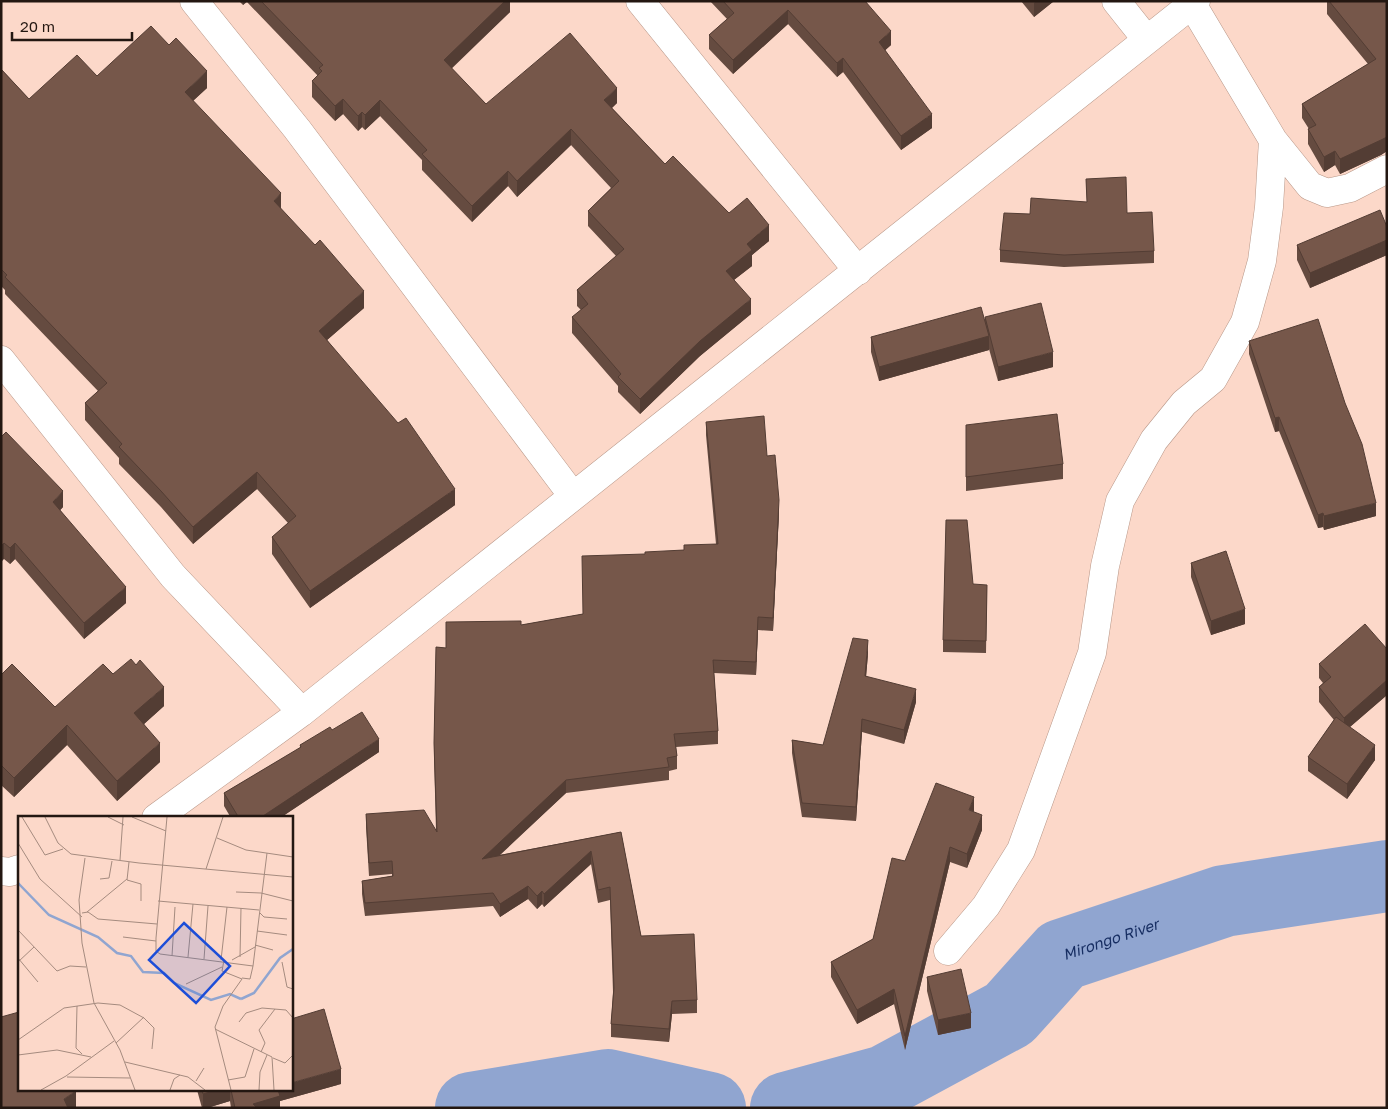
<svg xmlns="http://www.w3.org/2000/svg" width="1388" height="1109" font-family="'Golos Text',sans-serif">
  <style>
    .lines { fill: none; stroke-linecap: round; stroke-linejoin: round }
    .river { stroke: #90a5d0; stroke-width: 72 }
    .minor-casing { stroke: #b89788; stroke-width: 29 }
    .minor { stroke: #fff; stroke-width: 28 }
    .wall { fill: #654b40 }
    .shaded-wall { fill: #533d34 }
    .building { fill: #76574a; stroke: #533d34 }
    .labels { text-anchor: middle; dominant-baseline: central; stroke-width: 5; stroke-linejoin: round; paint-order: stroke }
    .water-label { font-size: 15px; font-style: italic; fill: #172e62; stroke: #fcd8c9 }
    .inset-river { fill: none; stroke: #90a5d0; stroke-width: 2.5 }
    .inset-road { fill: none; stroke: #a58b7f; stroke-width: 1 }
    .view { fill: #1d4ed8; fill-opacity: 0.15; stroke: #1d4ed8; stroke-width: 2.5 }
    .inset-edge { fill: none; stroke: #231711; stroke-width: 2.5 }
  </style>
  <rect width="100%" height="100%" fill="#fcd8c9"/>
  <g class="lines">
    <!-- river -->
    <g class="river">
      <path d="M471,1108L608,1085L710,1108"/>
      <path id="s1" d="M786,1108L885,1081L1009,1014L1062,955L1224,901L1387,876"/>
    </g>
    <defs>
      <path id="minor" d="M194,1L297,129L573,496
        M640,1L858,271
        M1116,1L1147,40
        M1192,4L1273,140L1310,186L1327,193L1350,188L1387,169
        M1,360L173,576L302,712
        M156,818L302,712L1196,1
        M1,871L10,872L19,869
        M948,951L986,906L1021,850L1092,653L1105,566L1120,501L1154,440L1184,403L1213,379L1245,322L1262,261L1269,207L1273,140"/>
    </defs>
    <!-- minor casing -->
    <use href="#minor" class="minor-casing"/>
    <!-- minor -->
    <use href="#minor" class="minor"/>
  </g>
  <!-- wall -->
  <path class="wall" d="M239,1H510V12L451,68L486,104L617,103L612,108L665,164L729,213L769,241L752,255V266L734,280L751,314L700,356L640,414L618,392V386L572,333V317L581,310L577,306V290L616,256L588,226V211L611,188L571,145L517,197L508,186L472,222L422,170V160L380,116L365,130L362,127L358,131L343,114L335,121L312,97V81L318,76L247,2L243,5Z
    M710,1H865L891,45L885,50L932,128L901,150L843,72L837,77L788,24L733,74L709,49V35L727,19Z
    M1021,1H1054L1034,17Z
    M1327,1H1387V151L1381,155L1340,174L1335,165L1324,172L1308,144V129H1309L1302,118V104L1368,64L1327,14Z
    M1,69L29,99L97,76L207,88L193,101L281,209L364,308L327,340L455,505L310,608L272,554V537L288,523L257,489L193,544L161,507L119,464V458L85,420V403L98,391L5,294V290L1,286Z
    M1086,179L1127,213L1154,251V263L1064,267L1000,262V250L1030,214L1087,202Z
    M1387,227V255L1310,288L1297,260V245Z
    M985,317L1053,367L998,381L989,349V350L879,381L871,352V337L985,320Z
    M1249,341L1376,516L1324,530L1323,527L1318,528L1279,431L1275,432L1249,354Z
    M706,422L767,456L779,513L773,631L758,630L756,675L714,673L718,731V744L676,747L677,756V769L669,771V780L566,793L499,855L621,832L641,936L697,1000V1013L672,1014L669,1042L611,1037V1024L613,992L610,900L598,903L591,864L544,907L542,904L537,909L528,899L500,917L493,906L365,916L362,894V881L392,876V874L369,876L366,827V814L436,831L434,756L436,647L446,648L521,625L583,614L645,554L684,550L716,544L706,435Z
    M966,425L1063,464V479L966,491Z
    M1,437L63,507L60,510L126,603L84,639L15,559L10,564L4,559Z
    M1191,563L1245,624L1211,635L1191,577Z
    M987,585L986,653L943,652V640Z
    M1387,649V695L1350,727L1375,760L1347,799L1308,771V757L1334,720L1319,702V687L1323,683L1319,678V664Z
    M868,654L866,676L916,702L904,744L862,732L856,821L802,817L792,753V740L823,745Z
    M113,674L164,706L144,724L160,762L117,801L67,745L14,797L1,785V675L55,707Z
    M332,730L379,752L280,818H231L224,806V793L300,748V745Z
    M974,812L982,830L967,868L950,862L905,1050L894,1004L857,1024L831,977V962L873,939L905,861Z
    M927,977L971,1028L938,1035L927,991Z
    M341,1084L280,1101V1108H231L230,1101L207,1108H202L197,1090H291Z"/>
  <!-- shaded-wall -->
  <path class="shaded-wall" d="M243,1H247L243,5Z
    M503,1H510V12L444,76V60Z
    M1036,1H1054L1034,17V3Z
    M788,10V24L733,74V60Z
    M891,31V45L879,56V42Z
    M843,58V72L837,77V63Z
    M207,71V88L185,108V92Z
    M617,88V103L604,115V100Z
    M343,99V114L335,121V106Z
    M380,100V116L365,130V115Z
    M362,112V127L358,131V116Z
    M932,114V128L901,150V136Z
    M571,129V145L517,197V181Z
    M1387,137V151L1381,155L1340,174V159Z
    M1335,151V165L1324,172V157Z
    M508,171V186L472,222V206Z
    M281,193V210L274,201Z
    M769,225V241L752,255V266L726,286V271L747,244Z
    M1387,240V255L1310,288V273Z
    M364,291V308L319,347V331Z
    M751,299V314L700,356L640,414V399L700,341Z
    M989,336V350L879,381V367Z
    M1053,352V367L998,381V367Z
    M1279,417V431L1275,432V418Z
    M257,472V489L193,544V527Z
    M455,489V505L310,608V591Z
    M63,491V507L53,518V502Z
    M779,500V513L773,631V618Z
    M1376,503V516L1324,530V516Z
    M1323,513V527L1318,528V515Z
    M4,543V559L1,562V546Z
    M15,543V559L10,564V548Z
    M126,587V603L84,639V623Z
    M1245,609V624L1211,635V621Z
    M758,617V630L756,675V662Z
    M868,640V654L865,689V676Z
    M1387,680V695L1344,732V718Z
    M164,687V706L134,733V713Z
    M916,689V702L904,744V730Z
    M862,719V732L856,821V807Z
    M67,725V745L14,797V778Z
    M379,739V752L280,818H260Z
    M160,743V762L117,801V781Z
    M1375,745V760L1347,799V784Z
    M566,780V793L482,872V859Z
    M974,797V812L969,810Z
    M982,815V830L967,868V854Z
    M950,847V862L905,1050V1036Z
    M591,851V864L544,907V894Z
    M528,886V899L500,917V904Z
    M542,891V904L537,909V896Z
    M293,949V963L291,964V950Z
    M894,989V1004L857,1024V1010Z
    M672,1001V1014L669,1042V1029Z
    M971,1013V1028L938,1035V1020Z
    M341,1069V1084L280,1101V1108H253V1104L277,1090H291V1083Z
    M217,1090H230V1101L207,1108H203V1094Z
    M76,1091V1108H64V1099Z"/>
  <!-- building -->
  <path class="building" d="M261,1H505L444,60L486,104L570,33L617,88L604,100L665,164L673,156L729,213L747,198L769,225L747,244L752,250L726,271L751,299L700,341L640,399L618,377L621,374L572,317L588,304L577,290L624,249L588,211L619,181L571,129L517,181L508,171L472,206L422,154L427,150L380,100L365,115L362,112L358,116L343,99L335,106L312,81L322,71L319,68L323,65Z
    M723,1H865L891,31L879,42L932,114L901,136L843,58L837,63L788,10L733,60L709,35L734,13Z
    M1329,1H1387V137L1381,140L1340,159L1335,151L1324,157L1308,129L1316,125L1302,104L1376,59Z
    M151,26L169,45L176,38L207,71L185,92L281,193L274,201L315,245L320,240L364,291L319,331L398,423L406,418L455,489L310,591L272,537L296,516L257,472L193,527L161,491L119,447L122,444L85,403L107,383L5,277L7,275L1,269V69L29,99L77,55L97,76Z
    M1126,177L1127,213L1152,212L1154,251L1064,255L1000,250L1004,213L1030,214L1031,198L1087,202L1086,179Z
    M1380,210L1387,227V240L1310,273L1297,245Z
    M1041,303L1053,352L998,367L985,317Z
    M981,307L989,336L879,367L871,337Z
    M1318,319L1345,403L1362,444L1376,503L1324,516L1323,513L1318,515L1279,417L1275,418L1249,341Z
    M1057,414L1063,464L966,477V425Z
    M764,416L767,456L775,455L779,500L773,618L758,617L756,662L713,660L718,731L674,734L677,756L667,758L669,767L566,780L482,859L621,832L641,936L694,934L697,1000L672,1001L669,1029L611,1024L614,988L610,887L598,890L591,851L544,894L542,891L537,896L528,886L500,904L493,893L365,903L362,881L393,876L392,861L369,863L366,814L424,810L437,832L434,743L436,647L446,648V622L521,621V625L583,614L582,556L645,554V552L684,550V545L718,544L706,422Z
    M6,432L63,491L53,502L126,587L84,623L15,543L10,548L4,543L1,546V437Z
    M946,520H967L973,584L987,585L986,641L943,640Z
    M1226,551L1245,609L1211,621L1191,563Z
    M1365,624L1387,649V680L1344,718L1319,687L1331,677L1319,664Z
    M853,638L868,640L865,676L916,689L904,730L862,719L856,807L802,803L792,740L823,745Z
    M131,659L136,665L140,660L164,687L134,713L160,743L117,781L67,725L14,778L1,765V675L12,664L55,707L103,664L113,674Z
    M362,712L379,739L260,818H239L224,793L301,747L300,745L330,727L332,730Z
    M1336,717L1375,745L1347,784L1308,757Z
    M936,783L974,797L969,810L982,815L967,854L950,847L905,1036L894,989L857,1010L831,962L873,939L892,858L905,861Z
    M961,969L971,1013L938,1020L927,977Z
    M324,1009L341,1069L291,1083V1019Z
    M19,1012V1090H76V1091L64,1099L68,1108H1V1017Z
    M202,1090H217L203,1094Z
    M231,1090H278L280,1096L253,1104L257,1108H235Z"/>
  <g class="labels">
    <!-- water labels -->
    <g class="water-label">
      <text stroke="none"><textPath href="#s1" startOffset="374">Mirongo River</textPath></text>
    </g>
  </g>
  <!-- overview -->
  <g transform="translate(18 816)">
    <rect width="275" height="275" fill="#fcd8c9"/>
    <path class="inset-river" d="M0,67L31,99L80,121L99,137L113,140L125,156L146,157L156,167L193,184L212,178L223,183M223,183L236,177L262,142L275,133"/>
    <path class="inset-road" d="M4,1L27,39L45,33M27,1L40,27L53,38L121,47M90,1L106,9M114,1L148,15M149,1L138,122V135L142,138L235,150L249,37M199,22L228,34L275,41M0,27L22,63L64,101M67,42L61,84L64,127L76,187L102,234L117,274M102,44L105,1M111,46L109,64L123,68V85M121,47L275,61M188,53L205,1M82,63L91,62L94,45M218,76L243,77L275,85M140,85L241,94M69,96L109,63M64,97L70,96L80,103L139,108M242,97L246,101L269,103M0,114L39,155L52,150L68,151M239,115L269,119M105,121L138,125M237,129L255,134M154,140L157,91M170,141L175,88M222,141L223,92M0,142L20,166M186,143L190,90M203,144L209,91M206,144L204,155L224,163L205,190L197,211L213,274M214,144L237,131M0,146L16,131M264,146L269,171L275,173M224,162L232,163L235,150M168,168L204,151M59,190L58,232L64,238M221,206L228,197L244,192L268,194L275,202M197,213L254,241L256,274M0,224L46,192L80,187L102,189L126,202L136,212L134,233M98,227L126,201M243,236L247,227L241,214L257,193M0,239L39,234L73,241M255,242L267,247L275,239M107,246L170,261L187,274M49,261L112,262M210,264L227,261L236,233M178,265L186,252M23,274L48,260L96,225M152,274L156,263L162,259M241,274L242,256L249,239"/>
    <path class="view" d="M166,107L212,150L178,187L131,144Z"/>
    <rect width="275" height="275" class="inset-edge"/>
  </g>
  <!-- border -->
  <rect width="1388" height="1109" fill="none" stroke="#231711" stroke-width="5"/>
  <!-- scale -->
  <path d="M12 32v8h120v-8" fill="none" stroke="#231711" stroke-width="2.5"/>
  <text x="20" y="32" font-size="15" fill="#231711" stroke="#fcd8c9" stroke-width="4" paint-order="stroke">20 m</text>
</svg>
